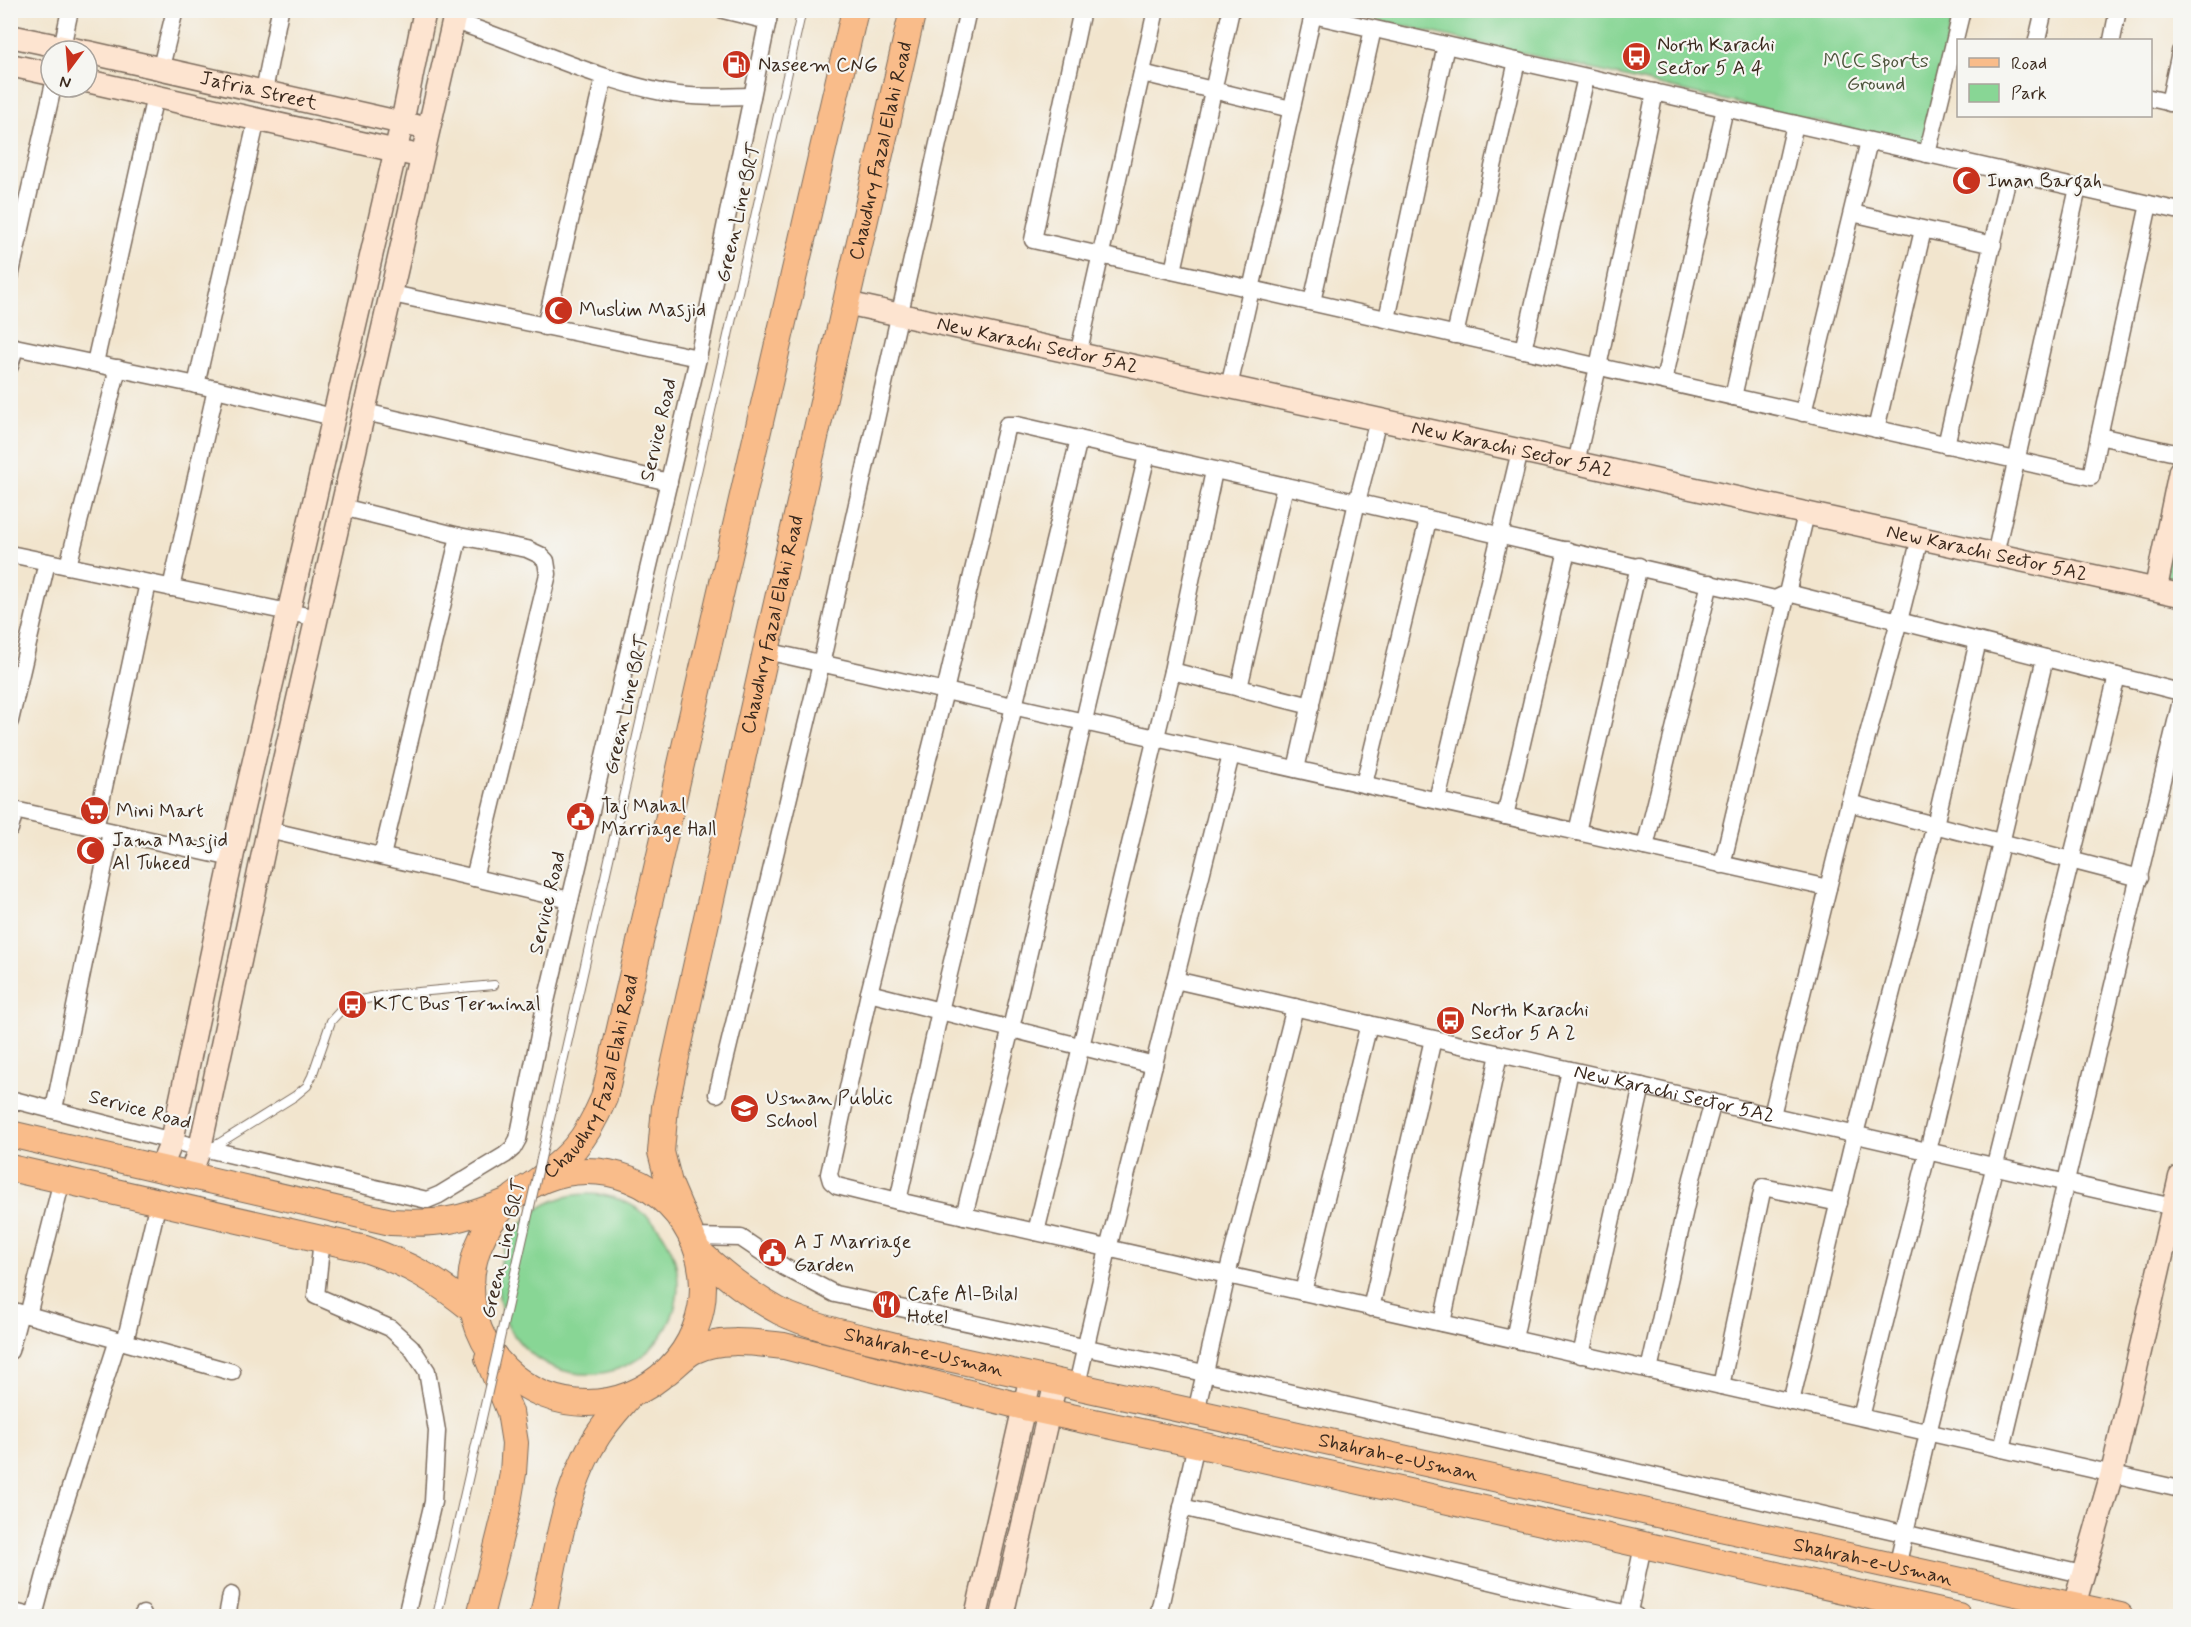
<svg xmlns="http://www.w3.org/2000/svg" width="2191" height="1627" font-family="Mynerve,sans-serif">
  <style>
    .green { fill: #88d695; stroke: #62805a; stroke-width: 1.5 }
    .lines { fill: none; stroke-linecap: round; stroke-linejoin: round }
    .lane-casing { stroke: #7b6b5c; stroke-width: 10 }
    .street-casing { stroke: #7b6b5c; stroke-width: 19 }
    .secondary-casing { stroke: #7b6b5c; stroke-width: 25 }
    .primary-casing { stroke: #7b6b5c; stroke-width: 28 }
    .lane { stroke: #fff; stroke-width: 8 }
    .street { stroke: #fff; stroke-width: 16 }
    .secondary { stroke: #fde4d0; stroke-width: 22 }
    .primary { stroke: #f9bc8a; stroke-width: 26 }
    .lane-bridge-casing { stroke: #7b6b5c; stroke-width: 10; stroke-linecap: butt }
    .lane-bridge { stroke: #fff; stroke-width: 8 }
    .labels { text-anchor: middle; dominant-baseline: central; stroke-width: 4.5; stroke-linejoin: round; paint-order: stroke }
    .poi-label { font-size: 20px; fill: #3b2a1e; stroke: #f6f6f2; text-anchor: start }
    .park-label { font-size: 20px; fill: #4e553c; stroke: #f6f6f2 }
    .street-label { font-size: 20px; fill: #3b2a1e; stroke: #f6f6f2 }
  </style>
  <rect width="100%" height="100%" fill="#f6f6f2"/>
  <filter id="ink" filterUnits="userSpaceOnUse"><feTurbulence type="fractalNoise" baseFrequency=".0167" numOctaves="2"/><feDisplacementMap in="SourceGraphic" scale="12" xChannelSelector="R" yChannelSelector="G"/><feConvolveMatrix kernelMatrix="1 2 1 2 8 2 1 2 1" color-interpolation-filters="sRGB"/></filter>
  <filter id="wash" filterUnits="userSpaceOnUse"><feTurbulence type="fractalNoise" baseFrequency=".008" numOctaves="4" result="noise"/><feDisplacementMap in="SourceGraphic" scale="24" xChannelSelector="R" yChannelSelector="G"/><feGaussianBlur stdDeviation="1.35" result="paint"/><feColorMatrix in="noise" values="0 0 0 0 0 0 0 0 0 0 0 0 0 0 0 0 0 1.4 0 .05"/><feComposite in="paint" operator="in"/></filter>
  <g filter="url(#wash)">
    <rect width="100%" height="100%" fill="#f2e5ce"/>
    <!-- green -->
    <path class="green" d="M1339,11H1954L1923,146Z
      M2180,478V594L2156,588Z
      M498 1284a90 90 0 1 1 180 0a90 90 0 1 1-180 0Z"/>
  </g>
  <g filter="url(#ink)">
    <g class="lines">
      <defs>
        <path id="lane" d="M210,1149L295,1096L307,1086L312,1076L331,1021L341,1010L361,1000L386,995L494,985"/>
        <g id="street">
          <path d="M723,10L768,21"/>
          <path d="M1082,10L1033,240L2091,477L2099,436L2180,454"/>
          <path d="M1313,15L2180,211"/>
          <path d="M454,21C525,44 593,79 666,93C694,98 724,97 752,96"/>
          <path d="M2037,40L2044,10"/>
          <path d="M2112,40L2118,10"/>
          <path d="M62,47L70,10"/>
          <path d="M161,67L175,10"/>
          <path d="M1142,73L1291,109"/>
          <path d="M264,91L280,10"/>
          <path d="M2150,98L2180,105"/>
          <path d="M2169,103L2180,52"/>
          <path d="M1927,154L1962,10"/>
          <path d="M1852,213L1993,245"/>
          <path d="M1173,271L1231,10"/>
          <path d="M10,277L53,87"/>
          <path d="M392,294L698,358"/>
          <path d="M1312,302L1373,29"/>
          <path d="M1387,319L1446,45"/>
          <path d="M545,327L604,77"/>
          <path d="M1455,335L1517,61"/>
          <path d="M10,346L216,389L333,417"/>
          <path d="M1523,350L1586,77"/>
          <path d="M1078,355L1156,10"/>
          <path d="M95,363L155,96"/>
          <path d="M10,366L15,347"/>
          <path d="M1664,381L1725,108"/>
          <path d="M196,385L257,119"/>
          <path d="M1229,387L1314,10"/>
          <path d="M1733,397L1795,124"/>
          <path d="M365,412L669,482"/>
          <path d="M1803,413L1869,141"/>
          <path d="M1876,429L1923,230"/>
          <path d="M2099,436L2149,204"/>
          <path d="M1946,445L2009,172"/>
          <path d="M1576,463L1598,367L1655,92"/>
          <path d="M342,507L459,536L527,549L540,555L546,561L548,574L474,878"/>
          <path d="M10,554L317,618"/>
          <path d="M1995,555L2078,188"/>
          <path d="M68,566L118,368"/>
          <path d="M171,588L216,389"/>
          <path d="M766,651L1828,888"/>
          <path d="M1172,671L1311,706"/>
          <path d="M1239,688L1285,486"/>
          <path d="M2180,692L1788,593L1775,599C1522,540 1270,482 1017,425H1007L945,691L869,993L829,1174L831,1181L837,1186L898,1201L2180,1489"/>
          <path d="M10,721L47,562"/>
          <path d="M1296,769L1357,502L1378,420"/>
          <path d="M1364,784L1428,520"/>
          <path d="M1437,800L1520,451"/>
          <path d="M1849,803L2140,878"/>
          <path d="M10,809L232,858"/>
          <path d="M1505,816L1567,550"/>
          <path d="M10,829L15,810"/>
          <path d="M95,829L148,583"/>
          <path d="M268,830L570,900"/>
          <path d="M1577,832L1639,566"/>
          <path d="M1645,847L1710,583"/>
          <path d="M382,856L459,536"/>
          <path d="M1722,865L1806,514"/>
          <path id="s1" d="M1175,980L2173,1207"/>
          <path d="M869,993L1154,1065"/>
          <path d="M717,1094L821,664L968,10"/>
          <path d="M10,1099L172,1141L427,1200L439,1195L505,1155L513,1148L518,1139L545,1006L698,358L770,10"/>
          <path d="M54,1109L111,832"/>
          <path d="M1772,1115L1849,803L1899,621L1920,538"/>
          <path d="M898,1201L940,1011L1079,439"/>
          <path d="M964,1216L1011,1028L1147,455"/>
          <path d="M1036,1232L1172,671L1214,471"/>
          <path d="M692,1237L741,1238L784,1267L835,1294L1204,1373L2082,1574"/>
          <path d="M322,1239L316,1296L390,1328L411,1347L427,1371L437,1431L433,1502L406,1616"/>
          <path d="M1303,1292L1369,1024"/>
          <path d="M1371,1308L1433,1039"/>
          <path d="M10,1310L232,1372"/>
          <path d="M28,1315L62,1180"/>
          <path d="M1442,1323L1499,1054"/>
          <path d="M1514,1339L1570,1070"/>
          <path d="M125,1342L158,1202"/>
          <path d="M10,1351L20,1313"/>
          <path d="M1581,1355L1642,1086"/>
          <path d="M1649,1370L1692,1178L1713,1102"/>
          <path d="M1077,1385L1108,1249L1231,755"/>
          <path d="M1721,1386L1763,1187L1839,1203"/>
          <path d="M1791,1402L1855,1134L1935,825L1978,641"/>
          <path d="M1196,1412L1227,1275L1295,1007"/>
          <path d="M1861,1417L1928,1151L2045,658"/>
          <path d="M2002,1449L2180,705"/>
          <path d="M1182,1507L1636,1616"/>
          <path d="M1897,1567L1928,1433L2117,676"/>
          <path d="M10,1611L30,1616"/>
          <path d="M34,1616L60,1519L118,1340"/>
          <path d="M142,1616L143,1614"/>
          <path d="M227,1616L231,1595"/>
          <path d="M1158,1616L1196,1444"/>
          <path d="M1628,1616L1643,1546"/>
        </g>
        <g id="secondary">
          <path d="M10,36L82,51"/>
          <path id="s2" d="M87,52L416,126"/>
          <path d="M10,65L51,74"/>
          <path d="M87,81L410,154"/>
          <path id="s3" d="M846,303L2180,595"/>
          <path d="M2156,588L2180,471"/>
          <path d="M160,1170L172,1141L239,825L402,123L425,10"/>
          <path d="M189,1177L200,1148L268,830L456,10"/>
          <path d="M2074,1606L2112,1473L2180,1177"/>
          <path d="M976,1616L1031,1376"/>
          <path d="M1002,1616L1056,1381"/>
        </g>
        <g id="primary">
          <path d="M10,1134L391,1222C440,1225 461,1220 506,1202"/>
          <path d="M10,1168L365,1249C411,1265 435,1279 473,1310"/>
          <circle cx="587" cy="1287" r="116"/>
          <path id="s4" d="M532,1185C570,1157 585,1142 604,1098L855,10"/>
          <path id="s5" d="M692,1237L669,1183L661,1152L665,1107L766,651L913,10"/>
          <path id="s6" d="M698,1251C723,1274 749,1295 779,1311C817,1330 863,1337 903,1348L2120,1616"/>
          <path d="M667,1372C675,1366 684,1356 693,1351C718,1337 757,1343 784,1346L1024,1407L1196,1444L1958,1616"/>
          <path d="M480,1616L507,1508L513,1473L515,1443L510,1412L488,1358"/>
          <path d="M543,1616C556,1556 564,1488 598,1435C607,1421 619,1408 630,1395"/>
        </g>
      </defs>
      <!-- lane casing -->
      <use href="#lane" class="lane-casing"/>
      <!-- street casing -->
      <use href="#street" class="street-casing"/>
      <!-- secondary casing -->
      <use href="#secondary" class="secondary-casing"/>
      <!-- primary casing -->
      <use href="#primary" class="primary-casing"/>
      <!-- lane -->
      <use href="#lane" class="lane"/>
      <!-- street -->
      <use href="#street" class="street"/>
      <!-- secondary -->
      <use href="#secondary" class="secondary"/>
      <!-- primary -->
      <use href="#primary" class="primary"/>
      <defs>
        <path id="lane-bridge" d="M437,1616L802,10"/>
      </defs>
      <!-- lane-bridge casing -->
      <use href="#lane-bridge" class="lane-bridge-casing"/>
      <!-- lane-bridge -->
      <use href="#lane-bridge" class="lane-bridge"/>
    </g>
  </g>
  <!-- icons -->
  <defs>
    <symbol id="bus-disc" viewBox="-11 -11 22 22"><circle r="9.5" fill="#c8321e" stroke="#f6f6f2"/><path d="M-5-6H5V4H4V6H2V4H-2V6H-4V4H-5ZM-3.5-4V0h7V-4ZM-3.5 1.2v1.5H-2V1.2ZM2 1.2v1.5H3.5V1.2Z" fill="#fff"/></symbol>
    <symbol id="fuel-disc" viewBox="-11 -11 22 22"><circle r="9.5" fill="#c8321e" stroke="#f6f6f2"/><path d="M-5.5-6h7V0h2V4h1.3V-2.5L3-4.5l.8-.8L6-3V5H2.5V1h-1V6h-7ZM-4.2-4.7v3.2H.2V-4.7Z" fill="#fff"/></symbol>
    <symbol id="mosque-disc" viewBox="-11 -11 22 22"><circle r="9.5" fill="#c8321e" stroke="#f6f6f2"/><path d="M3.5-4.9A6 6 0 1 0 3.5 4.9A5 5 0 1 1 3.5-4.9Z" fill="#fff"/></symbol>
    <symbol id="supermarket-disc" viewBox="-11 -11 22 22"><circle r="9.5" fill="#c8321e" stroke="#f6f6f2"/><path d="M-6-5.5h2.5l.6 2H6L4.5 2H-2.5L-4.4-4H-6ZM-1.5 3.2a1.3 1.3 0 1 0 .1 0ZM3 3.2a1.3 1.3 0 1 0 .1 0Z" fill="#fff"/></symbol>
    <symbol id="civic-disc" viewBox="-11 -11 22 22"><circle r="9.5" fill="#c8321e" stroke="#f6f6f2"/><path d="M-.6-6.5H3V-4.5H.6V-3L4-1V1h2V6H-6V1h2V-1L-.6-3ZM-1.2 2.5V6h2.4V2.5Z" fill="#fff"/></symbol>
    <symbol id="school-disc" viewBox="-11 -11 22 22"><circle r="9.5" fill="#c8321e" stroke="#f6f6f2"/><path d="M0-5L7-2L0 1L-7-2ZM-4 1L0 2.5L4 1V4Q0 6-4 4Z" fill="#fff"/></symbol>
    <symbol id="restaurant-disc" viewBox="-11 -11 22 22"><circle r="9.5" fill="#c8321e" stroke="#f6f6f2"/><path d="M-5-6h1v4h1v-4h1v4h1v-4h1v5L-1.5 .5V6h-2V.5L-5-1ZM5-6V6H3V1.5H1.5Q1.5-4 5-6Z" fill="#fff"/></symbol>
  </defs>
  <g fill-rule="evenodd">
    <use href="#bus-disc" x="1620" y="40" width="33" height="33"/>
    <use href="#fuel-disc" x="720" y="48" width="33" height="33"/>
    <use href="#mosque-disc" x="1950" y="164" width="33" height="33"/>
    <use href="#mosque-disc" x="542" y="294" width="33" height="33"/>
    <use href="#supermarket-disc" x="78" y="794" width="33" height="33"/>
    <use href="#civic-disc" x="564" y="800" width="33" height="33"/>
    <use href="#mosque-disc" x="74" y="834" width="33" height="33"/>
    <use href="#bus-disc" x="336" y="988" width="33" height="33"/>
    <use href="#bus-disc" x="1434" y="1004" width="33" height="33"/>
    <use href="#school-disc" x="728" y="1092" width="33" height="33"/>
    <use href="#civic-disc" x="756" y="1236" width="33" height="33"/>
    <use href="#restaurant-disc" x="870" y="1288" width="33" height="33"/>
  </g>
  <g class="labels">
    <!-- poi labels -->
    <g class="poi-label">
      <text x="1657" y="45">North Karachi<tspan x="1657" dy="23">Sector 5 A 4</tspan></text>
      <text x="758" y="65">Naseem CNG</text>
      <text x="1987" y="181">Iman Bargah</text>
      <text x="579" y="310">Muslim Masjid</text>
      <text x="601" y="806">Taj Mahal<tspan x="601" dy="23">Marriage Hall</tspan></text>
      <text x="116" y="811">Mini Mart</text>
      <text x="112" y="840">Jama Masjid<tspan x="112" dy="23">Al Tuheed</tspan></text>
      <text x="373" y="1004">KTC Bus Terminal</text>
      <text x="1471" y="1010">North Karachi<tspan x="1471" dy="23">Sector 5 A 2</tspan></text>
      <text x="766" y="1098">Usman Public<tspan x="766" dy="23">School</tspan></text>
      <text x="794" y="1242">A J Marriage<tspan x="794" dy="23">Garden</tspan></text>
      <text x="907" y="1294">Cafe Al-Bilal<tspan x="907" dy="23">Hotel</tspan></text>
    </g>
    <!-- park labels -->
    <g class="park-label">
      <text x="1876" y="61">MCC Sports<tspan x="1876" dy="23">Ground</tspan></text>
    </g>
    <!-- street labels -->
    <g class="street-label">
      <text stroke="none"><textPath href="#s2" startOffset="176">Jafria Street</textPath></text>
      <text stroke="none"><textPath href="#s5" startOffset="1116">Chaudhry Fazal Elahi Road</textPath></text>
      <text transform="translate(739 213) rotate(-77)">Green Line BRT</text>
      <text stroke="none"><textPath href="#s3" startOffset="196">New Karachi Sector 5A2</textPath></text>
      <text transform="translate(659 430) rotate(-77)">Service Road</text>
      <text stroke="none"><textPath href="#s3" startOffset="682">New Karachi Sector 5A2</textPath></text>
      <text stroke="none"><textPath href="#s3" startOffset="1168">New Karachi Sector 5A2</textPath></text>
      <text stroke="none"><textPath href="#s5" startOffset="630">Chaudhry Fazal Elahi Road</textPath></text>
      <text transform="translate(627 705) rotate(-77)">Green Line BRT</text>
      <text transform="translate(548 903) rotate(-77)">Service Road</text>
      <text stroke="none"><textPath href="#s4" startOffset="129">Chaudhry Fazal Elahi Road</textPath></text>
      <text stroke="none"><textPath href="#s1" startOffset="512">New Karachi Sector 5A2</textPath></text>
      <text transform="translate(140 1110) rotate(15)">Service Road</text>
      <text transform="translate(504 1249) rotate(-77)">Green Line BRT</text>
      <text stroke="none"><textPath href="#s6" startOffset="252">Shahrah-e-Usman</textPath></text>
      <text stroke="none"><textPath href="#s6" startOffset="738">Shahrah-e-Usman</textPath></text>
      <text stroke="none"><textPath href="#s6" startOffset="1224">Shahrah-e-Usman</textPath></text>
    </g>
  </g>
  <!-- margin -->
  <rect width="2191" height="1627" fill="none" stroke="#f6f6f2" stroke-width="36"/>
  <!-- legend -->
  <rect x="1957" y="39" width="195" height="78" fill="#f6f6f2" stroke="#aba49d" stroke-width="1.5"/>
  <rect x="1969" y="58" width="30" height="9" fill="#f9bc8a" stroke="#aba49d" stroke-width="1.5"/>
  <text x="2011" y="69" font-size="18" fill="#3b2a1e">Road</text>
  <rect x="1969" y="84" width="30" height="18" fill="#88d695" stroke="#aba49d" stroke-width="1.5"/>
  <text x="2011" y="99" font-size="18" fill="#3b2a1e">Park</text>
  <!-- north arrow -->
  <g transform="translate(69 69) rotate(196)"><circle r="28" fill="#f6f6f2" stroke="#aba49d" stroke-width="1.5"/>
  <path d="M0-4.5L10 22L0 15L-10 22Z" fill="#c8321e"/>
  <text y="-9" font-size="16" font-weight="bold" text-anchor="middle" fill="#3b2a1e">N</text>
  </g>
</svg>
